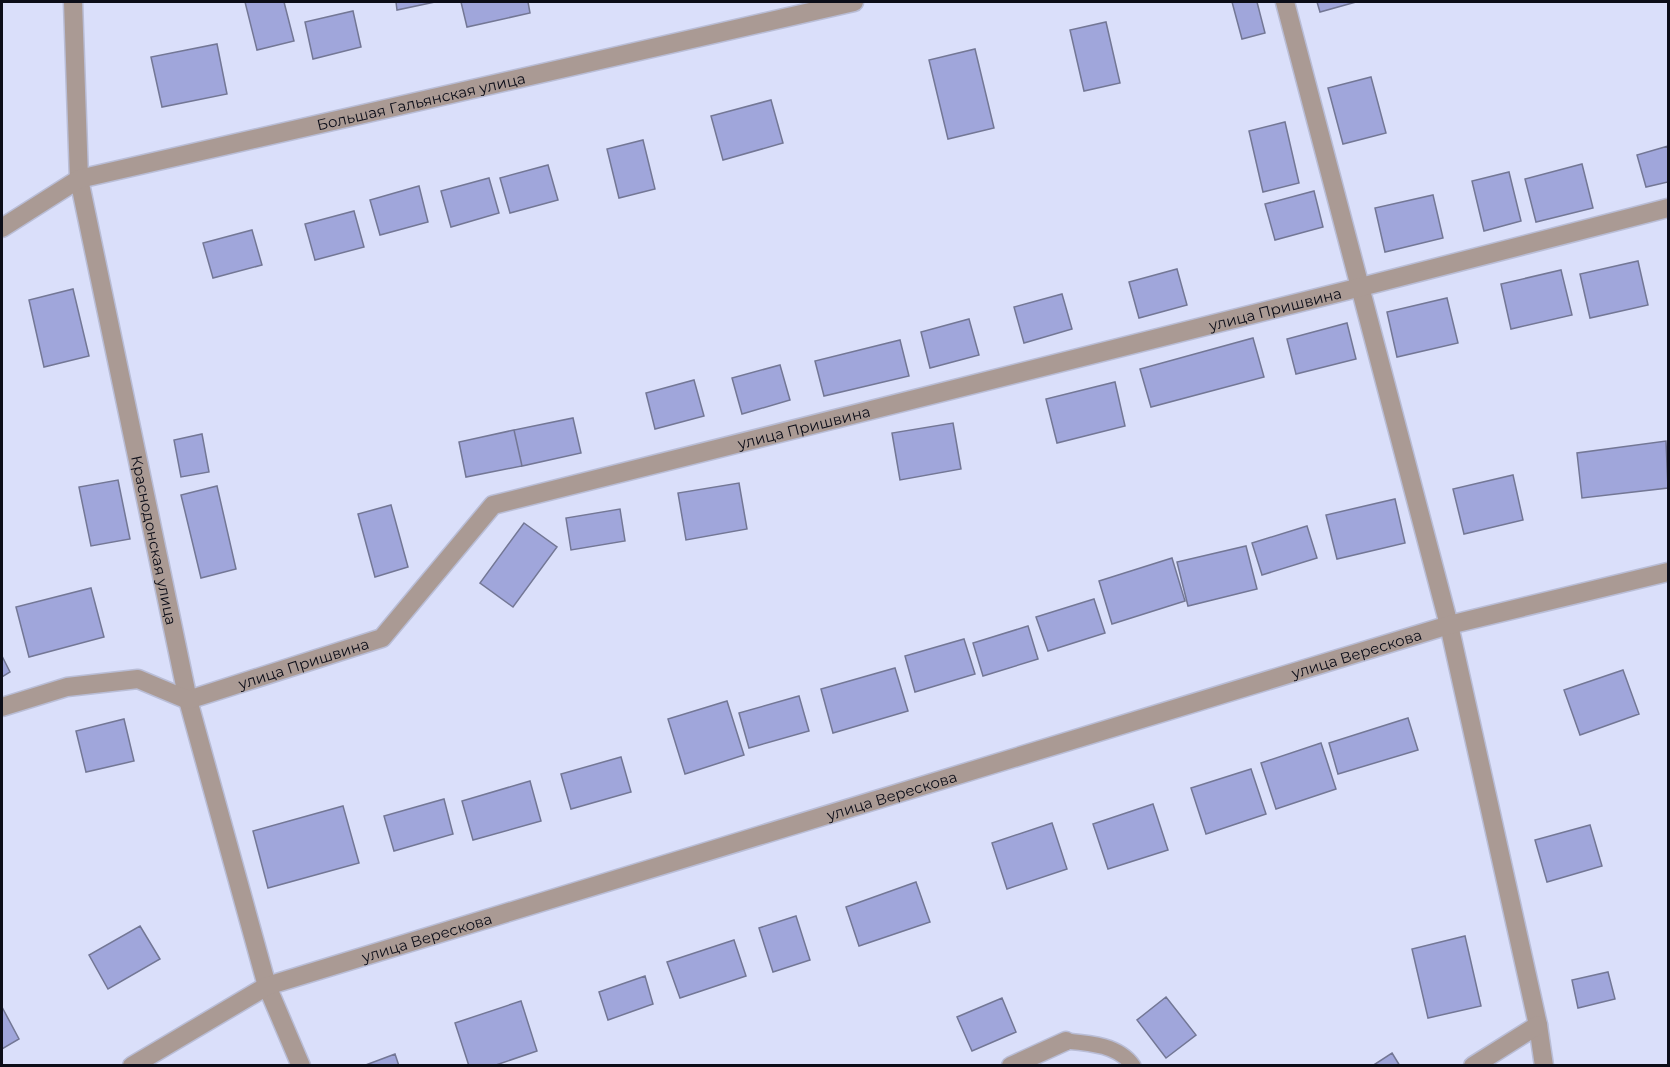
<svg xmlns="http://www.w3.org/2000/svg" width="1670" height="1067" font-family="Montserrat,sans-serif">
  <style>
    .building { fill: #a0a6db; stroke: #737795; stroke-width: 1.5 }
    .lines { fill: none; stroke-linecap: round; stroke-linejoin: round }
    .lane-casing { stroke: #b9bdd6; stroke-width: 18 }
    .street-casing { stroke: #b9bdd6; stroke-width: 21 }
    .lane { stroke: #aa9a94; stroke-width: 15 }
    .street { stroke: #aa9a94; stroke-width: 18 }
    .labels { text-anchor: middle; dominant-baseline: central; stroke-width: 6; stroke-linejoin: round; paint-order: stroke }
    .street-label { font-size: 15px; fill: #0c0d18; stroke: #fff }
  </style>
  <rect width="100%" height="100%" fill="#dadffa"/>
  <!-- building -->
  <path class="building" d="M245,2H284L294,41L257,50Z
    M396,2H435L397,10Z
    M461,2H528L530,13L467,27Z
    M1232,2H1257L1265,33L1242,39Z
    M1317,2H1356L1320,12Z
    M353,11L361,47L313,59L305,22Z
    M1106,22L1120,83L1084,91L1070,30Z
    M217,44L227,94L162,107L151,57Z
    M975,49L994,128L948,139L929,60Z
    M1371,77L1386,133L1343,144L1328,88Z
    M771,100L783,143L723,160L711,116Z
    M1285,122L1299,183L1263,192L1249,131Z
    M643,140L655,189L619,198L607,149Z
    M1668,146V182L1646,187L1637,155Z
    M1582,164L1593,208L1536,222L1525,179Z
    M548,165L558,200L510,213L500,178Z
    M1509,172L1521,221L1484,231L1472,181Z
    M489,178L499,213L451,227L441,191Z
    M419,186L428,222L380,235L370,200Z
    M1314,191L1323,227L1275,240L1265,204Z
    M1433,195L1443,238L1385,252L1375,208Z
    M354,211L364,247L315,260L305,224Z
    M252,230L262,265L213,278L203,243Z
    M1638,261L1648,305L1590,318L1580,274Z
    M1177,269L1187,305L1139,318L1129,282Z
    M1561,270L1572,315L1511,329L1501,284Z
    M73,289L89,356L44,367L29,300Z
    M1062,294L1072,329L1024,343L1014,307Z
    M1447,298L1458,343L1397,357L1387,312Z
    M969,319L979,355L930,368L921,332Z
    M1347,323L1356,359L1296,374L1287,339Z
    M1253,338L1264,377L1151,407L1140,369Z
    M900,340L909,376L824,396L815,361Z
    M780,365L790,400L742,414L732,378Z
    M694,380L704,416L655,429L646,393Z
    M1115,382L1125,426L1057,443L1046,399Z
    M573,418L581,453L522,466L514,430Z
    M953,423L961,469L900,480L892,433Z
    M514,430L522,466L466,477L459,442Z
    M202,434L209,472L181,477L174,440Z
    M1666,441L1668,488L1582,498L1577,453Z
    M1513,475L1523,520L1464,534L1453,489Z
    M118,480L130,539L91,546L79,487Z
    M739,483L747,529L686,540L678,493Z
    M217,486L236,569L201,578L181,495Z
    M1395,499L1405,543L1337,559L1326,515Z
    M391,505L408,567L375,577L358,514Z
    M620,509L625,541L571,550L566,518Z
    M524,523L557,547L513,607L480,583Z
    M1307,526L1317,558L1262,575L1252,543Z
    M1246,546L1257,589L1188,606L1177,562Z
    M1172,558L1185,601L1112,624L1099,581Z
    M91,588L104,637L29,657L16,607Z
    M1094,599L1105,633L1048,651L1036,617Z
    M1028,626L1038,659L983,676L973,643Z
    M964,639L975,674L915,692L905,656Z
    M2,656L10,672L2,677Z
    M895,668L908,711L833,733L821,689Z
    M1623,670L1639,714L1580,735L1564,690Z
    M799,696L809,731L749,748L739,713Z
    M727,701L744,755L685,774L668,719Z
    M1408,718L1418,750L1338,774L1329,743Z
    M124,719L134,761L86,772L76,731Z
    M1321,743L1336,789L1276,809L1261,763Z
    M621,757L631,792L571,809L561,774Z
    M1251,769L1266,814L1206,834L1191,788Z
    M530,781L541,821L473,840L462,801Z
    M444,799L453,834L394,851L384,816Z
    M1153,804L1168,850L1108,869L1093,824Z
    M343,806L359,863L268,888L253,831Z
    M1052,823L1067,869L1007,889L992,843Z
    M1590,825L1602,866L1547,882L1535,840Z
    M916,882L930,922L859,946L846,907Z
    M796,916L810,960L773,972L759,928Z
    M140,926L160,959L108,989L89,955Z
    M1465,936L1481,1006L1428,1018L1412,949Z
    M734,940L746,976L680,998L667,962Z
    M1608,972L1615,999L1578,1008L1572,980Z
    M645,976L653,1004L608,1020L599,992Z
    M1166,997L1196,1035L1166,1058L1137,1020Z
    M1002,998L1016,1032L972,1051L957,1017Z
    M521,1001L537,1051L493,1066H469L455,1023Z
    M2,1007L19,1039L2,1049Z
    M1392,1053L1400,1066H1372Z
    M395,1054L399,1066H363Z"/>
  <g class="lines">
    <defs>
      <path id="lane" d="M1066,1041C1089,1043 1119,1045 1133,1066"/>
      <g id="street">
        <path id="s1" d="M73,2L79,179L188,700L267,986L301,1066"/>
        <path d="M1285,2L1449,625L1538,1025L1544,1066"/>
        <path id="s2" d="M2,228L79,179L854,2"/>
        <path id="s3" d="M2,707L67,687L138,679L188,700L382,638L493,505L1361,287L1668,208"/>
        <path id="s4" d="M132,1066L267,986L1449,625L1668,572"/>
        <path d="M1011,1066L1066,1041"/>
        <path d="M1473,1066L1538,1025"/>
      </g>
    </defs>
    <!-- lane casing -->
    <use href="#lane" class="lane-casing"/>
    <!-- street casing -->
    <use href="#street" class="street-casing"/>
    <!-- lane -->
    <use href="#lane" class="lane"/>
    <!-- street -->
    <use href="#street" class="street"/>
  </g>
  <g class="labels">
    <!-- street labels -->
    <g class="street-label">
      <text stroke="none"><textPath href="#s2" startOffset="442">Большая Гальянская улица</textPath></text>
      <text stroke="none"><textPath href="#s3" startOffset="1377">улица Пришвина</textPath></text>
      <text stroke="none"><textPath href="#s3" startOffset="891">улица Пришвина</textPath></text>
      <text stroke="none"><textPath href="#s1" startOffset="546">Краснодонская улица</textPath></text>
      <text stroke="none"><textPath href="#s4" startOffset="1296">улица Верескова</textPath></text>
      <text stroke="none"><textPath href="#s3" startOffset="315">улица Пришвина</textPath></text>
      <text stroke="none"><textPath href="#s4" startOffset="810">улица Верескова</textPath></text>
      <text stroke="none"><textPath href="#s4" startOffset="324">улица Верескова</textPath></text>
    </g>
  </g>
  <!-- border -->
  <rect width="1670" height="1067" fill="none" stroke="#0c0d18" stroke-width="6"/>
</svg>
